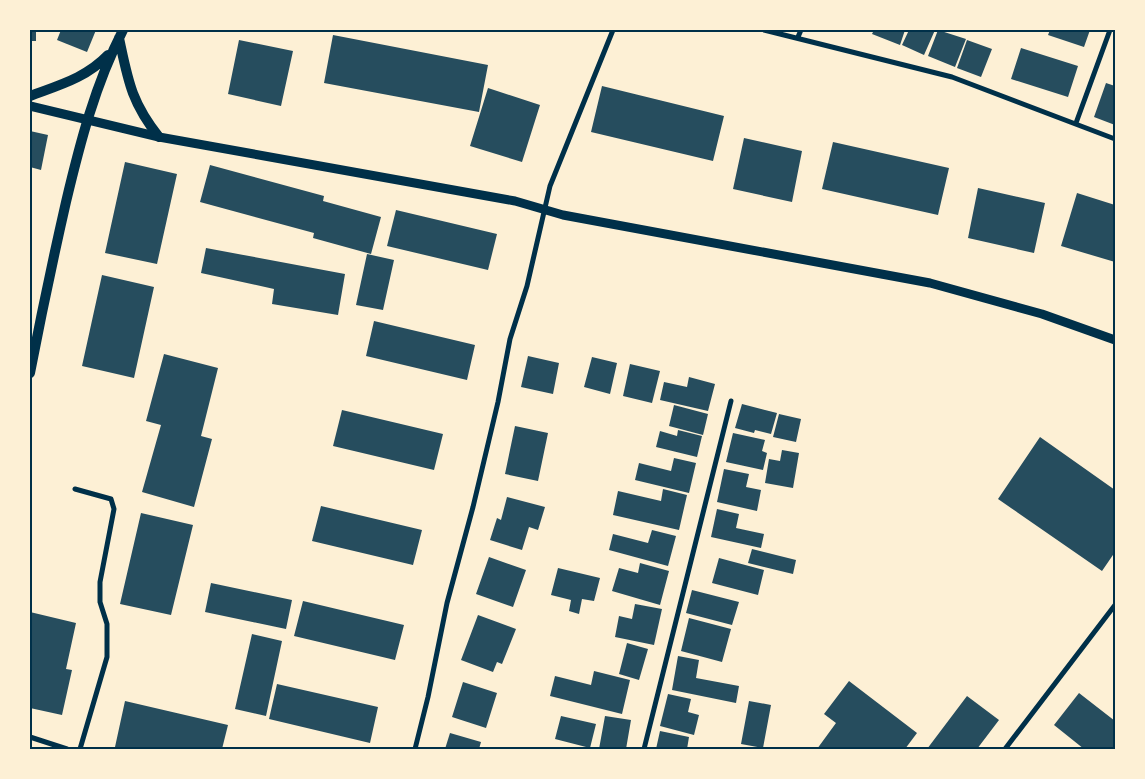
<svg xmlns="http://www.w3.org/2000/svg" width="1145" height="779" font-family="'Exo 2',sans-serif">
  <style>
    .building { fill: #264d5e }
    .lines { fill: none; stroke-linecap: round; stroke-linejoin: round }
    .minor { stroke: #003049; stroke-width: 5 }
    .tertiary { stroke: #003049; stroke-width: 9 }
    .secondary { stroke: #003049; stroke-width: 10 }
    .neatline { fill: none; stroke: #003049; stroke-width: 2 }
  </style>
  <rect width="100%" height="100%" fill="#fdf0d5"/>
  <!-- building -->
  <path class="building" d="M30,30H36V41H30Z
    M61,30H96L87,52L57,40Z
    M874,30H905L900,45L872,34Z
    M909,30H935L924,55L902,45Z
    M938,30L966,39L955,67L928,56Z
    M1050,30H1090L1084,47L1048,35Z
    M333,35L488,65L479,112L324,83Z
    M239,40L293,51L281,106L228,94Z
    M967,40L992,49L981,77L957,68Z
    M1021,48L1078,66L1068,97L1011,79Z
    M1106,83L1115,86V125L1094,117Z
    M602,86L724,116L713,161L591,132Z
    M488,88L540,105L522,162L470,146Z
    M30,131L48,135L41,170L30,167Z
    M744,138L802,151L792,202L733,189Z
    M833,142L949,168L938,215L822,189Z
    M125,162L177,174L157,264L105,253Z
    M210,165L324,196L323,201L381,217L371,254L313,238L314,233L200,202Z
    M978,188L1045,203L1034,253L968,238Z
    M1077,193L1115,205V262L1061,246Z
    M396,210L497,234L488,270L387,246Z
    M206,248L345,274L338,315L272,304L274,289L201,273Z
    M367,254L394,260L383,310L356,305Z
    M102,275L154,287L134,378L82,366Z
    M374,321L475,345L467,380L366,356Z
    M164,354L218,368L201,436L212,439L194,507L142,492L161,425L146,421Z
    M528,356L559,363L553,394L521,387Z
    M592,357L617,363L610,394L584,387Z
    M630,364L660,371L652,403L623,396Z
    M689,377L715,384L708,411L660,400L664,382L687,387Z
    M742,404L777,413L771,434L755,430L754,433L735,428Z
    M674,405L708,414L703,435L669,426Z
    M342,410L443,434L434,470L333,446Z
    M779,414L801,419L796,442L773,437Z
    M515,426L548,433L538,481L505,474Z
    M678,430L702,436L697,457L656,447L660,431L677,436Z
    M733,433L765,440L762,451L767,453L763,470L726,462Z
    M1040,437L1115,490V552L1102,571L998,499Z
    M782,450L799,453L793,488L765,483L769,459L780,461Z
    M674,458L696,463L689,493L635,480L639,463L671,471Z
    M724,469L749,474L746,487L761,490L757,511L717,502Z
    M663,489L687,495L679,530L613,515L618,491L661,501Z
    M507,497L545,507L538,530L529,527L522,550L490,540L497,518L501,520Z
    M321,506L422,530L413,565L312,541Z
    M717,509L739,514L736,528L764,534L761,548L711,537Z
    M141,513L193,525L171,615L120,604Z
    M652,530L676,536L668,566L609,550L613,534L648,543Z
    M752,549L796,560L793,574L748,563Z
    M489,557L526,570L513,607L476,594Z
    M719,558L764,570L758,595L712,583Z
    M640,563L669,571L660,605L612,591L619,568L638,573Z
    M558,568L600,578L594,601L582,599L579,614L569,611L571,600L551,595Z
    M211,583L292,600L286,629L205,612Z
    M692,590L739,602L732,625L686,613Z
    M303,601L404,625L395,660L294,636Z
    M635,604L662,609L654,645L615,637L619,616L632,619Z
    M30,612L76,623L66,669L72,670L62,715L30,708Z
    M478,615L516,629L502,664L497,662L493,672L461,660Z
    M689,618L731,629L722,662L681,651Z
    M252,634L282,641L266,716L235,709Z
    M627,643L648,649L639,680L619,674Z
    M678,656L699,660L696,678L739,686L736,703L672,690Z
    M594,671L630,680L622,714L550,696L555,676L591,685Z
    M849,681L917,733L905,749H817L836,723L824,714Z
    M463,682L497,693L486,728L452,717Z
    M277,684L378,707L370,743L269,719Z
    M1079,693L1115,721V749H1084L1054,725Z
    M668,694L691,699L688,712L699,715L694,735L660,726Z
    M967,696L999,720L977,749H927Z
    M125,701L228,725L222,749H125L115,747Z
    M749,701L771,705L763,748L741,744Z
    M561,716L596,724L590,748L555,739Z
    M605,716L631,720L626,749H599Z
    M660,731L689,737L687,749H656Z
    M450,733L481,742L479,749H445Z"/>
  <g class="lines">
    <!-- minor -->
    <path class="minor" d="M764,30L952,77L1115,139
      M798,37L801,30
      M1076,123L1110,30
      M75,489L111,499L114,509L100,582V602L107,624V657L80,749
      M30,737L67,749
      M415,749L428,697L447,603L473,507L498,402L510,339L527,286L550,186L613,30
      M644,749L731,401
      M1005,749L1115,605"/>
    <!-- tertiary -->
    <path class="tertiary" d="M30,106L159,137L515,201L563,215L930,283L1042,314L1115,340"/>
    <!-- secondary -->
    <path class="secondary" d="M119,38C128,80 131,102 159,137
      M30,96C59,85 86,78 108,55
      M30,373C41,316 53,259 66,202C80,143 95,85 123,30"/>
  </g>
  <!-- border -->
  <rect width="1145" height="779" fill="none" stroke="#fdf0d5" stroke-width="62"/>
  <rect x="31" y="31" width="1083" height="717" class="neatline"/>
</svg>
